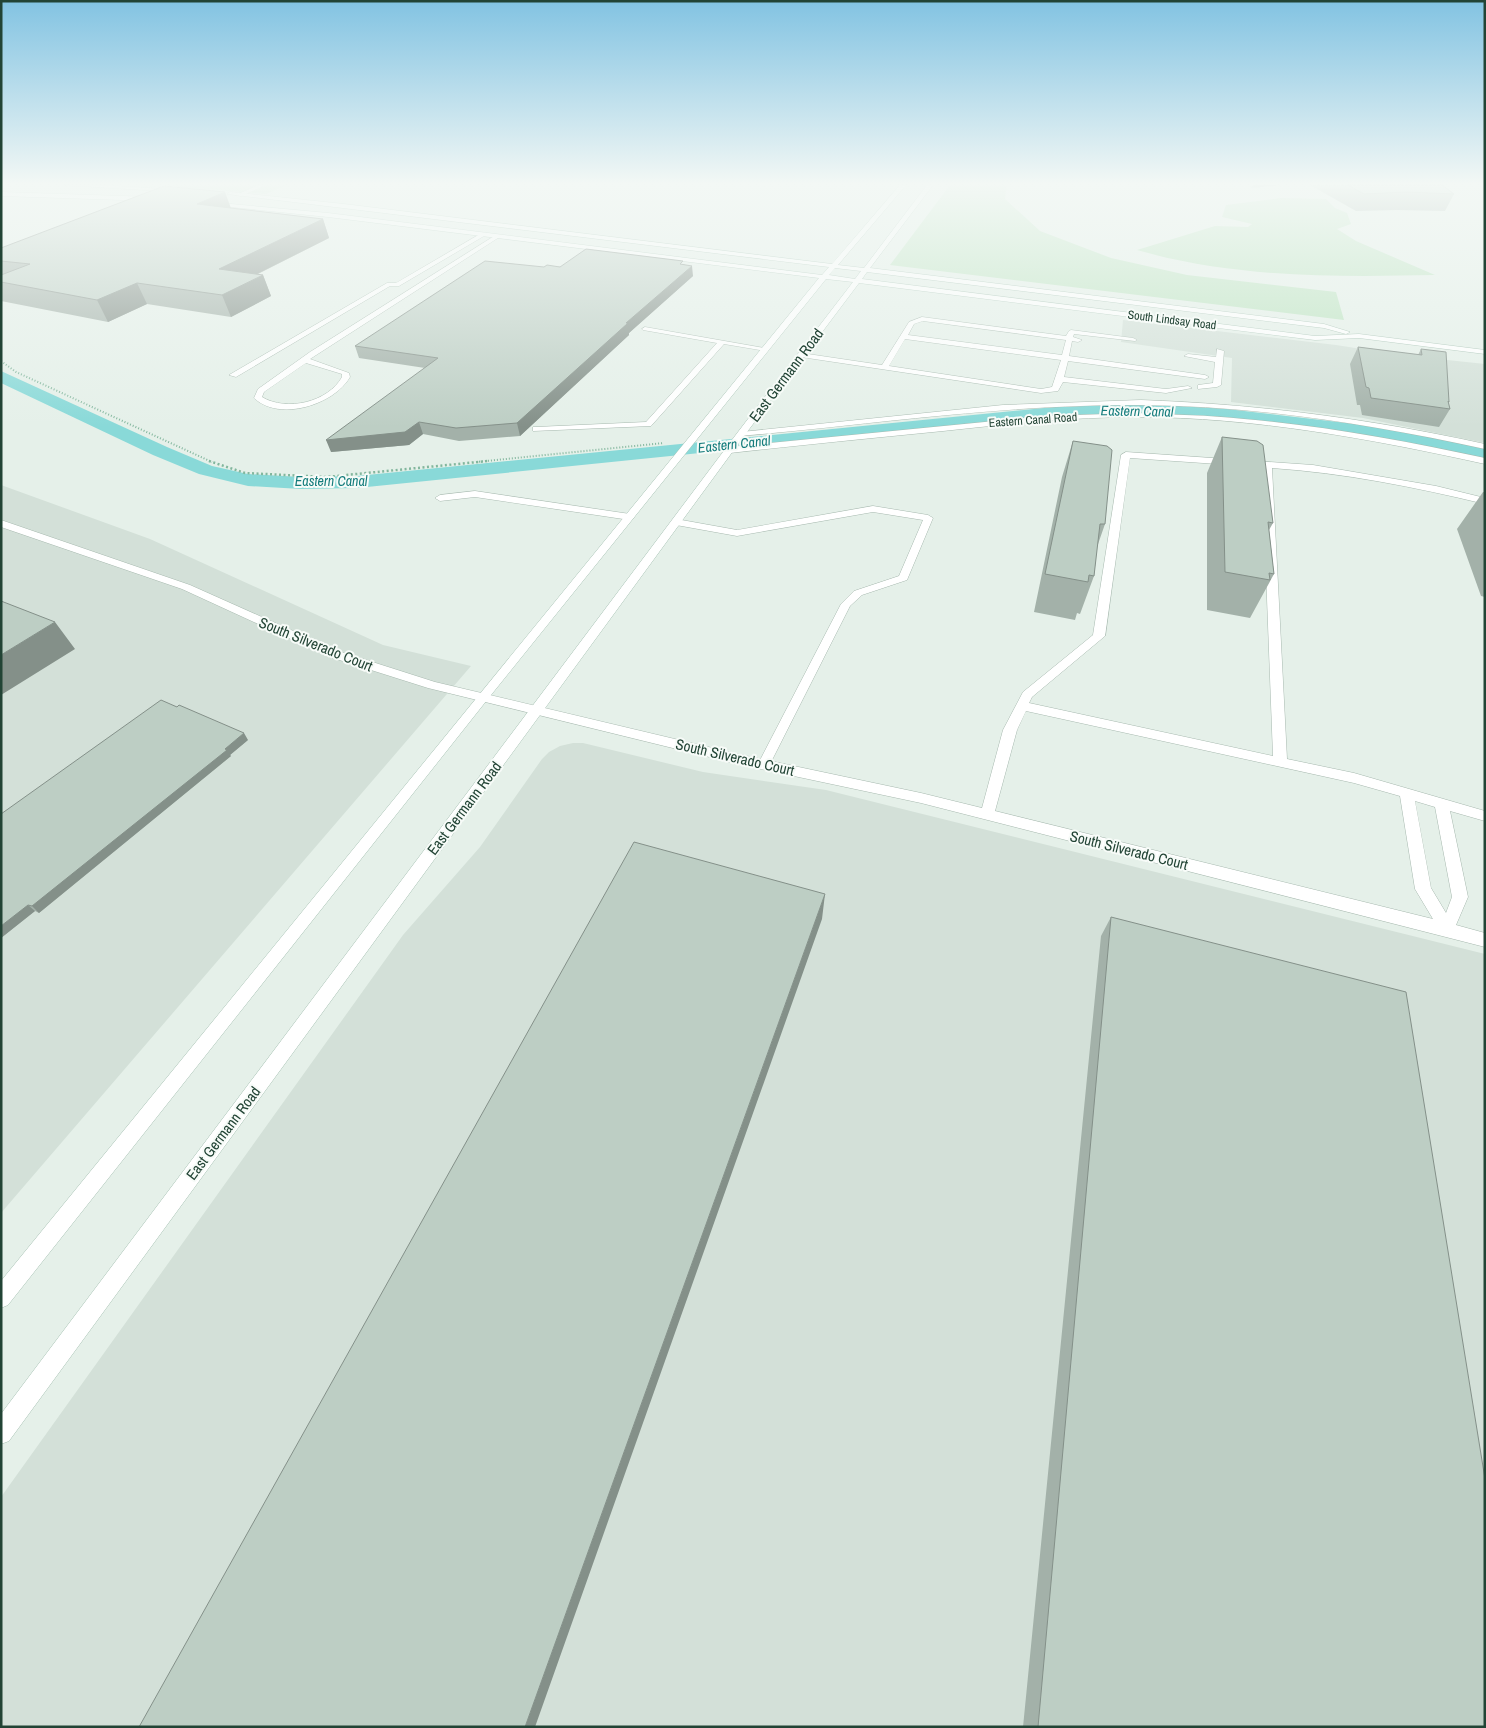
<svg xmlns="http://www.w3.org/2000/svg" width="1486" height="1728" font-family="'Archivo Narrow',sans-serif">
  <style>
    .built { fill: #d3e0d8 }
    .green { fill: #bce3c0 }
    .lines { fill: none; stroke-linecap: round; stroke-linejoin: round }
    .canal { fill: #89d9d8; fill-rule: evenodd }
    .lane-casing { stroke: #a7b9af; stroke-width: 1 }
    .street-casing { stroke: #a7b9af; stroke-width: 1 }
    .secondary-casing { stroke: #a5c0b2; stroke-width: 1 }
    .path-far1 { stroke: #82b69d; stroke-width: 2; stroke-dasharray: 1 2; stroke-linecap: butt }
    .path { stroke: #82b69d; stroke-width: 2.5; stroke-dasharray: 2 2.5; stroke-linecap: butt }
    .lane { fill: #fff; fill-rule: evenodd }
    .street { fill: #fff; fill-rule: evenodd }
    .secondary { fill: #fff; fill-rule: evenodd }
    .wall { fill: #a3b1a9 }
    .shaded-wall { fill: #849089 }
    .building { fill: #bdcec4; stroke: #849089 }
    .labels { text-anchor: middle; dominant-baseline: central; stroke-width: 4; stroke-linejoin: round; paint-order: stroke }
    .far-street-label { font-size: 12px; fill: #224435; stroke: #f7fbf8 }
    .far-water-label { font-size: 14px; font-style: italic; fill: #147c7c; stroke: #f7fbf8 }
    .street-label { font-size: 15px; fill: #224435; stroke: #f7fbf8 }
  </style>
  <rect width="100%" height="100%" fill="#e5f0e9"/>
  <!-- built -->
  <path class="built" d="M1123,320L1336,345L1400,355L1485,364V443L1363,418L1231,402L1232,358L1121,342Z
    M1,485L150,539L383,645L471,666L1,1213Z
    M573,743H583L703,772L826,790L1485,954V1727H1V1497L403,935L480,847L542,759L549,752L560,746Z"/>
  <!-- green -->
  <path class="green" d="M158,185H287L266,194Z
    M950,185H1007L1005,199L1040,231L1111,258L1187,275L1336,292L1344,320L890,265Z
    M1281,198L1326,199L1335,208L1347,213L1351,224L1337,229L1356,241L1435,275C1335,277 1234,278 1137,250L1215,226L1248,227L1252,224L1222,217L1226,205Z"/>
  <g class="lines">
    <!-- canal -->
    <path class="canal" d="M1,371L167,447L212,466L248,474L301,477L357,476L1054,407L1146,404L1227,409L1389,428L1485,448V460L1389,440L1227,419L1146,414L1054,417L357,488L301,489L248,486L199,474L153,455L1,383Z"/>
    <defs>
      <path id="lane" d="M259,185H266L241,196L236,195Z
        M482,233L484,236L399,286H390L236,377L229,375L387,283H396Z
        M496,235L501,236L310,359L349,373L350,377C334,405 279,422 254,398L258,389L310,352ZM306,363L342,374V377C328,402 287,412 262,397L264,392Z
        M922,317L1066,336L1069,331L1071,330L1133,338L1137,340L1135,341L1074,334L1073,337L1082,340L1078,342L1072,341L1069,356L1205,375L1209,377L1205,379L1068,361L1064,377L1166,389L1188,386L1192,388L1166,393L1063,382L1058,391L1041,393L801,357L797,355L801,353L882,365L909,322ZM923,321L1066,340L1062,355L908,335L914,324ZM905,339L1061,360L1052,387L1041,389L889,366Z
        M645,327L770,349L766,351L724,344L651,426L533,431V427H536L646,422L717,343L643,330L642,329Z
        M1217,349L1224,351L1221,385L1217,387L1198,389V385L1213,383L1215,362L1184,356L1188,354L1216,357Z
        M1141,400C1257,404 1371,419 1485,444V449C1371,424 1257,406 1140,405C1007,404 874,424 741,436L737,434L741,432L1003,405Z
        M1138,413C1173,415 1209,415 1244,419C1325,426 1406,441 1485,458V464C1372,439 1253,417 1137,417C1072,417 1007,424 943,431C872,438 801,445 730,453L726,450L730,447L1046,416Z
        M475,491L630,514L635,517L630,520L475,497L440,501L435,498L440,495Z
        M873,506L928,515L933,518L907,580L862,595L850,606L770,764L764,768L760,767L758,764L841,604L854,591L899,576L923,520L873,512L737,536L676,525L671,522L676,519L737,530Z"/>
      <path id="street" d="M1126,452L1313,465L1436,486L1485,498V504C1415,487 1344,473 1272,468L1287,759L1354,773L1485,811V821L1450,811L1468,897L1456,925L1485,933V947L921,803L742,765L428,688L330,657L182,589L1,527V520L190,585L338,651L435,682L742,755L921,793L982,808L1003,730L1023,692L1093,635L1121,455ZM1130,458L1262,467L1273,756L1029,703L1032,697L1105,636ZM1026,711L1354,783L1400,796L1415,889L1433,919L995,811L1017,730ZM1415,801L1435,807L1452,897L1446,913L1431,888Z"/>
      <path id="secondary" d="M64,185H101L180,190L177,192Z
        M900,185H906L838,265L864,268L927,185H933L870,268L1324,324L1350,332L1346,334L1324,328L867,272L862,279L1315,336L1359,334L1485,350V354L1359,338L1315,340L859,283L744,436L9,1441L1,1444V1414L738,432L853,282L826,279L487,700L8,1305L1,1308V1281L819,278L328,217L211,205L209,202L328,213L822,275L829,267L227,194L230,192L344,204L832,264ZM835,268L861,271L855,279L829,275Z
        M1,192L153,197L156,199L153,201L1,196Z"/>
    </defs>
    <!-- lane casing -->
    <use href="#lane" class="lane-casing"/>
    <!-- street casing -->
    <use href="#street" class="street-casing"/>
    <!-- secondary casing -->
    <use href="#secondary" class="secondary-casing"/>
    <!-- path-far1 -->
    <path class="path-far1" d="M1,361L16,372L212,462
      M476,462L664,443"/>
    <!-- path -->
    <path class="path" d="M209,461L245,473L326,477L488,461"/>
    <!-- lane -->
    <use href="#lane" class="lane"/>
    <!-- street -->
    <use href="#street" class="street"/>
    <!-- secondary -->
    <use href="#secondary" class="secondary"/>
  </g>
  <!-- wall -->
  <path class="wall" d="M1310,185H1442L1454,194L1445,211L1397,210L1356,211Z
    M231,208L323,219L329,238L258,274L263,275L271,296L231,317L147,304L108,322L1,301V248Z
    M684,264L693,276L629,333V335L520,436L459,441L423,434L409,445L331,452L425,368L359,358L355,346L544,267Z
    M1358,347L1418,355L1421,349L1449,402L1448,403L1450,409L1439,427L1362,415L1360,405H1357L1350,364Z
    M1222,437L1273,523L1269,530L1274,574L1250,618L1207,610V473Z
    M1073,441L1105,524L1097,547L1094,576L1080,614L1077,613L1075,620L1034,612L1062,477Z
    M1483,492H1485V597L1481,596L1457,529Z
    M248,740L230,755L231,756L39,913L35,911L1,938V814Z
    M1111,917L1485,1727H1023L1101,936Z"/>
  <!-- shaded-wall -->
  <path class="shaded-wall" d="M1253,185H1282L1251,188Z
    M225,192L232,211L197,204Z
    M323,219L329,238L227,289L219,269Z
    M692,266L693,276L629,333V335L520,436L517,423L626,323Z
    M263,275L271,296L231,317L222,295Z
    M137,283L147,304L108,322L97,300Z
    M419,422L423,434L409,445L331,452L326,440Z
    M55,622L75,649L1,695V655Z
    M244,733L248,740L230,755L231,756L39,913L32,906Z
    M825,894L822,919L535,1727H525Z
    M28,905L35,911L1,938V926Z"/>
  <!-- building -->
  <path class="building" d="M1348,185H1442L1454,194L1406,192L1364,194Z
    M164,186L225,192L197,204L323,219L219,269L263,275L222,295L137,283L97,300L1,282V275L30,264L1,261V248Z
    M586,249L683,261L680,264L692,266L626,323H628L517,423L456,428L419,422L405,432L326,440L438,358L355,346L485,261L544,267L547,265L560,267Z
    M1358,347L1422,355L1421,349L1446,352L1449,402L1448,401L1450,409L1371,398L1369,388L1366,387Z
    M1222,437L1257,441L1263,445L1273,523L1268,522L1274,574L1269,573L1270,580L1225,572Z
    M1073,441L1107,446L1112,450L1105,524H1100L1094,576L1089,575L1088,582L1045,574Z
    M1,601L55,622L1,655Z
    M161,700L177,707L179,705L244,733L225,749L227,750L32,906L28,905L1,926V814Z
    M634,842L825,894L525,1727H139Z
    M1111,917L1406,992L1485,1479V1727H1038Z"/>
  <!-- sky -->
  <linearGradient id="sky" x2="0" y2="1"><stop stop-color="#82c3e2"/><stop offset="0.43" stop-color="#f3f8f5"/><stop offset="1" stop-color="#f3f8f5" stop-opacity="0"/></linearGradient>
  <rect width="1486" height="427" fill="url(#sky)"/>
  <g class="labels">
    <!-- far-street labels -->
    <g class="far-street-label">
      <text transform="translate(1172 320) rotate(7)">South Lindsay Road</text>
      <text transform="translate(1033 420) rotate(-4)">Eastern Canal Road</text>
    </g>
    <!-- far-water labels -->
    <g class="far-water-label">
      <text transform="translate(1137 411) rotate(1)">Eastern Canal</text>
      <text transform="translate(734 444) rotate(-6)">Eastern Canal</text>
      <text x="331" y="481">Eastern Canal</text>
    </g>
    <!-- street labels -->
    <g class="street-label">
      <text transform="translate(786 375) rotate(-53)">East Germann Road</text>
      <text transform="translate(316 644) rotate(22)">South Silverado Court</text>
      <text transform="translate(735 757) rotate(13)">South Silverado Court</text>
      <text transform="translate(464 808) rotate(-53)">East Germann Road</text>
      <text transform="translate(1129 850) rotate(14)">South Silverado Court</text>
      <text transform="translate(223 1133) rotate(-53)">East Germann Road</text>
    </g>
  </g>
  <!-- border -->
  <rect width="1486" height="1728" fill="none" stroke="#224435" stroke-width="5"/>
</svg>
